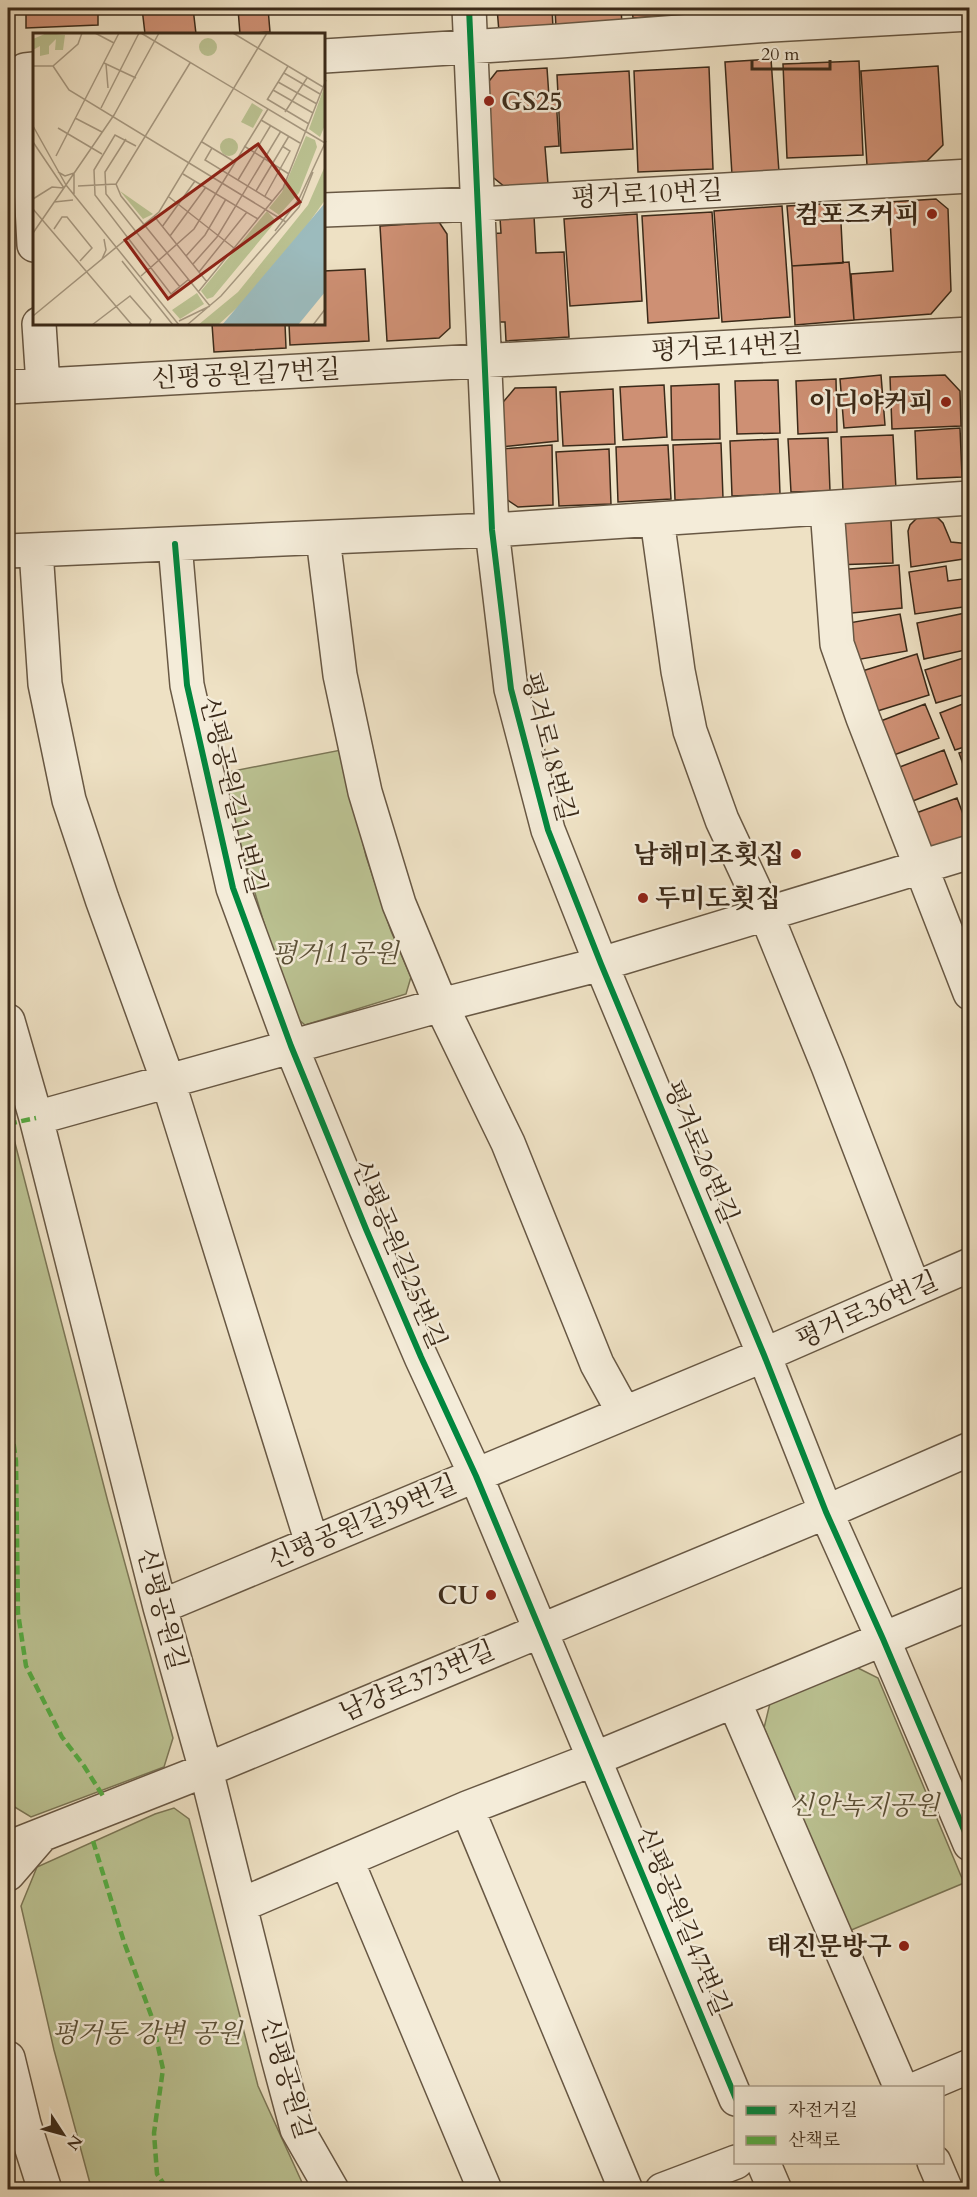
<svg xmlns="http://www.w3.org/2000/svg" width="977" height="2197" font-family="Cardo,'Noto Serif KR',serif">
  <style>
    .green { fill: #bbc292; stroke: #7b7656; stroke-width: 1.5 }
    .building { fill: #ce9074; stroke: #3b2a19; stroke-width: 1.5 }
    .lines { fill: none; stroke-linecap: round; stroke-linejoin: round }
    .minor-casing { stroke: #685844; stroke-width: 36 }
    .minor { stroke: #f4ecd9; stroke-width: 33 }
    .quiet { stroke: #55ab42; stroke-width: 4.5; stroke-dasharray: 9 4.5; stroke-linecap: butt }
    .cycleway-casing { stroke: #f4ecd9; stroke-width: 10 }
    .cycleway { stroke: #00873e; stroke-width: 6 }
    .poi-dot { fill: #8f2418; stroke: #f4ecd9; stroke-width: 2 }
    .labels { text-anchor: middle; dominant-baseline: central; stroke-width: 5; stroke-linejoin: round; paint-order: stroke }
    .poi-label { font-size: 26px; font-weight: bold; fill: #3b2a19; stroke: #f4ecd9; text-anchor: end }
    .street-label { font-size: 26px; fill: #3b2a19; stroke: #f4ecd9 }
    .park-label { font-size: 26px; font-style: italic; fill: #5b5037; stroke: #f4ecd9 }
    .inset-road { fill: none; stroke: #a69880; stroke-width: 1.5 }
    .view { fill: #8f2418; fill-opacity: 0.15; stroke: #8f2418; stroke-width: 3 }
    .inset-edge { fill: none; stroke: #3b2a19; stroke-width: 3 }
  </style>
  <rect width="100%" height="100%" fill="#eee1c4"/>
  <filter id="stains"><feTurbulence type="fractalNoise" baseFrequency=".00333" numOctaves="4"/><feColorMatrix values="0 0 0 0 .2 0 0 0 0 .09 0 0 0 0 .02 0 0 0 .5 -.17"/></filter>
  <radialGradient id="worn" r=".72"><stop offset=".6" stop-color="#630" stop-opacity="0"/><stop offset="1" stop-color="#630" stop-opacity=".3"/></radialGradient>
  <!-- green -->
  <path class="green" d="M341,750L366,856L391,931L411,977L406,994L305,1025L291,1013L239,840L223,773Z
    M8,1116L108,1502L173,1738L164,1767L31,1817L8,1803Z
    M856,1667L878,1678L964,1883L849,1931L764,1728L770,1703Z
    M174,1808L189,1819L258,2086L305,2189L92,2190L91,2187L54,2050L21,1906L37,1867L155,1814Z"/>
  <!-- building -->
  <path class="building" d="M26,8H98V25L26,28Z
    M142,8H193L196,34H145Z
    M199,8H272H268L270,32L240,34L238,9L199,12Z
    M497,8H552L553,28L499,32Z
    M555,8H621L622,24L556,28Z
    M632,8H704L705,13L633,18Z
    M771,59L779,172L732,175L725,62Z
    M859,61L863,155L787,158L783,64Z
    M938,66L943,145L927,161L867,165L861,71Z
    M709,67L713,169L638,172L634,71Z
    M547,68L549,97H556L559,146L545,147L548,184L505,187L484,170L479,94L497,71Z
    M629,71L633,149L561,153L557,75Z
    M936,199L948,209L951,291L931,314L854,320L851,274L893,271L889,202Z
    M840,203L843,263L792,266L787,206Z
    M782,206L790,317L722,322L714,211Z
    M712,212L719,318L648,323L642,216Z
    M637,214L642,301L570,306L564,219Z
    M534,216L536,253L564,252L569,337L506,341L505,322H491L487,234L501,233L500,218Z
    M439,222L447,234L450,328L439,338L387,341L380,226Z
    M849,262L854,320L795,325L792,266Z
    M365,269L369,341L290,345L289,324H324V271Z
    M212,324H285L286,348L214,352Z
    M881,375L885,425L844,428L840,379Z
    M945,375L960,391L961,426L892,429L890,377Z
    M836,379L837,432L798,434L796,381Z
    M778,380L780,433L737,434L735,381Z
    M719,384L720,439L672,440L671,386Z
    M664,385L667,437L623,440L620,387Z
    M556,387L558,441L501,447L499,407L515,388Z
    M613,389L615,444L563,446L560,392Z
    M960,428L962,477L917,479L915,431Z
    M893,435L896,489L843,492L841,437Z
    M828,438L830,491L791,492L788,439Z
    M778,439L780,494L732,496L730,441Z
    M721,443L723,498L675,500L673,445Z
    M552,445L553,505L518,507L503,497L502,449Z
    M668,445L671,499L618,502L616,447Z
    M609,449L611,504L559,506L556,452Z
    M919,516H932L938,518L943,523L951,542L970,544V558L911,567L908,531L910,525Z
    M891,520L893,563L833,565L832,537L847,522Z
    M899,565L902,608L842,614L838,570Z
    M946,566L948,581L970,578V606L915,614L909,572Z
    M970,612V649L924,659L917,623Z
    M900,614L907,651L850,661L843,624Z
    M917,654L929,695L871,713L859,672Z
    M970,656V693L936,703L925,670Z
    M970,701V745L955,750L940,713Z
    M925,704L939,738L886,758L873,724Z
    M944,750L957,784L905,804L892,770Z
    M970,750V784L959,753Z
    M957,798L970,833V839L931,853L908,816Z"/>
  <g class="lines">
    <defs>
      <path id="minor" d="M469,8L492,530L511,689L548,830L601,964L764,1355L826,1512L883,1639L970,1844
        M324,56L560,41L771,25L970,14
        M34,69L25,70L34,245
        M324,210L478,204L970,176
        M39,324L43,385
        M8,387L970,334
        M827,508L837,644L863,718L970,993
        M657,519L678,671L690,731L722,820L766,914L828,1066L914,1289
        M323,538L340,675L365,792L399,904L441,1005L508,1143L597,1364L624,1413
        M175,544L187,685L233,888L291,1046L366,1229L421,1357L476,1476L736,2099
        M36,550L45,684L69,800L102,899L168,1081L312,1543
        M8,551L492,530L970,498
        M8,1021L36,1118L160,1607L206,1770L278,2058L297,2129L332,2190
        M36,1118L441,1005L601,964L970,852
        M160,1607L764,1355L970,1265
        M734,1701L901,2088
        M467,1808L626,2190
        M8,1848L206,1770L826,1512L970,1449
        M347,1861L485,2190
        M8,1874L40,1837
        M241,1905L467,1808L594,1759L970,1603
        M8,2058L24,2124L45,2190
        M918,2088L970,2066
        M763,2162L775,2190
        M934,2162L946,2190
        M662,2190L736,2162"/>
    </defs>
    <!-- minor casing -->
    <use href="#minor" class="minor-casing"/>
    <!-- minor -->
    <use href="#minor" class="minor"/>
    <!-- quiet -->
    <path class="quiet" d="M8,1124L36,1118
      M8,1404L16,1461L18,1613L26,1666L62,1737L84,1766L103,1796
      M93,1841L124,1942L151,2015L163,2069L154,2133L157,2174L168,2190"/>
    <defs>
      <path id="cycleway" d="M469,8L492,530L511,689L548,830L601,964L764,1355L826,1512L883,1639L970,1844
        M175,544L187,685L233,888L291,1046L366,1229L421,1357L476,1476L736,2099"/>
    </defs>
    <!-- cycleway casing -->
    <use href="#cycleway" class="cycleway-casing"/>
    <!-- cycleway -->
    <use href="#cycleway" class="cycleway"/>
  </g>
  <!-- markers -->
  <g class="poi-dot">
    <circle cx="489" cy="101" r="6"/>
    <circle cx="932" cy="214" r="6"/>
    <circle cx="946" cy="402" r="6"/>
    <circle cx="796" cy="854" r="6"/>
    <circle cx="643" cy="898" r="6"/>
    <circle cx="491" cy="1595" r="6"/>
    <circle cx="904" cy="1946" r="6"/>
  </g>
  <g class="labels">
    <!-- poi labels -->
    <g class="poi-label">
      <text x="501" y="101" text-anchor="start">GS25</text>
      <text x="920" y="214">컴포즈커피</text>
      <text x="934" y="402">이디야커피</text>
      <text x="784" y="854">남해미조횟집</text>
      <text x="655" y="898" text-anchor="start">두미도횟집</text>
      <text x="479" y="1595">CU</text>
      <text x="892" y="1946">태진문방구</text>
    </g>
    <!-- street labels -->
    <g class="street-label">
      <text transform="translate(647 194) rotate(-3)">평거로10번길</text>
      <text transform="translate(727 347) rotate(-3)">평거로14번길</text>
      <text transform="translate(246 374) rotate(-3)">신평공원길7번길</text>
      <text transform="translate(549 747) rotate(76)">평거로18번길</text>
      <text transform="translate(233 795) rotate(76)">신평공원길11번길</text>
      <text transform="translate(701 1152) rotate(67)">평거로26번길</text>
      <text transform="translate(399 1254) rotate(67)">신평공원길25번길</text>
      <text transform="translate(867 1310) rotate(-24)">평거로36번길</text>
      <text transform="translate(362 1522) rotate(-23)">신평공원길39번길</text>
      <text transform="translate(162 1609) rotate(75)">신평공원길</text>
      <text transform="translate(417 1681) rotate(-23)">남강로373번길</text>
      <text transform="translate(683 1921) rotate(67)">신평공원길47번길</text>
      <text transform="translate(287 2078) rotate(73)">신평공원길</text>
    </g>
    <!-- park labels -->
    <g class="park-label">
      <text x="335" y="953">평거11공원</text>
      <text x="864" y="1805">신안녹지공원</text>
      <text x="147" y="2033">평거동 강변 공원</text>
    </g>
  </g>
  <!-- overview -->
  <g transform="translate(33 33)">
    <rect width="292" height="292" fill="#eee1c4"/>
    <path d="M14,0L32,2L30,17H22L23,6L16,13V21L7,23V13L0,17V6ZM166 14a9 9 0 1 1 18 0a9 9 0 1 1-18 0ZM292,52V92L287,104L276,96ZM219,70L230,77L220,95L208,89ZM273,103L282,107L284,114L266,160L246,182L236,175L249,159ZM187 114a9 9 0 1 1 18 0a9 9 0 1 1-18 0ZM292,133V167L275,191L208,271L185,292H165L205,259L275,172ZM87,158L120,181L110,186ZM234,178L243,188L180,264L174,266L168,258ZM164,260L171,271L147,286L139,277Z" fill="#bbc292"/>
    <path d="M292,170V259L265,292H189Z" fill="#9cbbbd"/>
    <path class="inset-road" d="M62,0L81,10M108,0L292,110M200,0L290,54M71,30L103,45M157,30L83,151L88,163L177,273M73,31L75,55M0,33H20L45,11L49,0M20,33L36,57L253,189M251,40L287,61M245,49L284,71M240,57L280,80M234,66L276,91M234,67L255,33M68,75L106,0M252,79L274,45M42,85L69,99M228,87L267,110M0,93L33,152M25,95L69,121M93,106L72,139L73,161L147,254M0,109L31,155M169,109L202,129M103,113L82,102L61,137L62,162L138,261L156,246M211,113L256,141M179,115L172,127L239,168M23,123L86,0M25,139L32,143L41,140V161M150,141L225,186M205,147L238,92M33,152L146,292M45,153L83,151M223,158L256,103M232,163L257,118L249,113M136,164L201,215M0,166L19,154L31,155M21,169L40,167M0,176L99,292M121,183L174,249M129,194L162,148M21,196L29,184H34L59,215L47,228M242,198L266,166L293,108M0,200L81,82L126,0M137,203L173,154M153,223L172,202L193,166M69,226L73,217L71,206M89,228L140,292M160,231L184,204L248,98M166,239L214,179M108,243L161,196L235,76M166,258L250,155L293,47M0,283L126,179L234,0M146,288L177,273M59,292L97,263L118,287L116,292M154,292L188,263L266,174L280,139M280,292L293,275"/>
    <path class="view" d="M225,111L267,169L135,266L92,207Z"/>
    <rect width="292" height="292" class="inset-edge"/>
  </g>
  <!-- margin -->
  <rect width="977" height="2197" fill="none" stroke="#eee1c4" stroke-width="30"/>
  <rect x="9" y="9" width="959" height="2179" fill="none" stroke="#3b2a19" stroke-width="3"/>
  <rect x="15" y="15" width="947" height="2167" fill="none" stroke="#3b2a19" stroke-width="1.5"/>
  <!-- legend -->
  <rect x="734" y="2086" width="210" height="78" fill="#f4ecd9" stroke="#aa9e8c" stroke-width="1.5"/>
  <rect x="746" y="2106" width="30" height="9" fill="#00873e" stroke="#aa9e8c" stroke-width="1.5"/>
  <text x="788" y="2116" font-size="18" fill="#3b2a19">자전거길</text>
  <rect x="746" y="2136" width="30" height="9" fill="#55ab42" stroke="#aa9e8c" stroke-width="1.5"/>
  <text x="788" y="2146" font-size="18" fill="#3b2a19">산책로</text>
  <!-- north arrow -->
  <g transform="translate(63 2134) rotate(126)" stroke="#f4ecd9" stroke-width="4.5" paint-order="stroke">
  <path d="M0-4.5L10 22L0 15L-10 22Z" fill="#3b2a19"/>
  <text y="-9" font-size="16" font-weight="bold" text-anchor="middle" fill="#3b2a19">N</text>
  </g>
  <!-- scale -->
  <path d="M752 60v9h78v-9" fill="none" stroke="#3b2a19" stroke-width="3"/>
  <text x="761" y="60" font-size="18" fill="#3b2a19" stroke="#f4ecd9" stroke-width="4.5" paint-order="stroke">20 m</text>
  <rect width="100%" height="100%" filter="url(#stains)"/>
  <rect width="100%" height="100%" fill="url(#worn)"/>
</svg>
